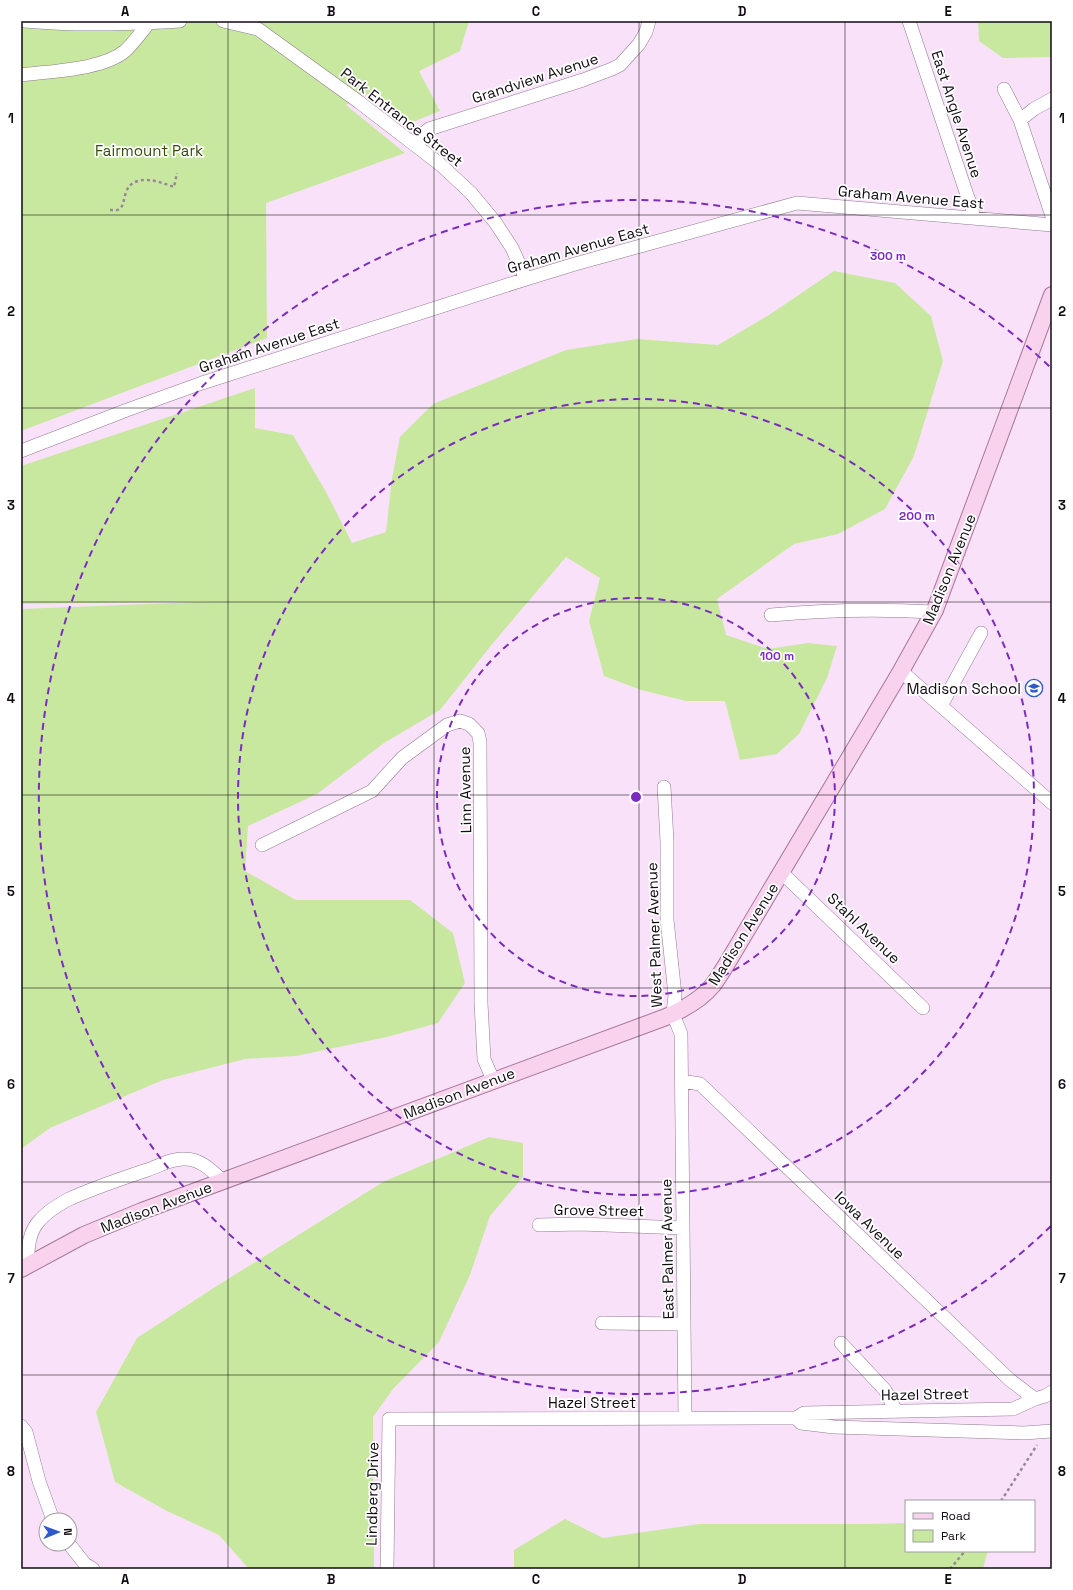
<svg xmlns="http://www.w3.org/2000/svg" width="1073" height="1590" font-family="'Space Grotesk',sans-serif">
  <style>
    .green { fill: #c8e8a0 }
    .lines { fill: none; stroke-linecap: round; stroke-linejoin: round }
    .minor-casing { stroke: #907b90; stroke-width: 14 }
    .major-casing { stroke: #a57899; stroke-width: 18 }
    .path { stroke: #988798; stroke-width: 2.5; stroke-dasharray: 3 3; stroke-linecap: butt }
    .minor { stroke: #fff; stroke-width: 13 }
    .major { stroke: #f9d2ed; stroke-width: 16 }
    .grid { fill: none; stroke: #110a12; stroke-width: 1; stroke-opacity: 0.55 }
    .ring { fill: none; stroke: #7b2cbf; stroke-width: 2; stroke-dasharray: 7 5 }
    .labels { text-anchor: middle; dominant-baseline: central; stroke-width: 3.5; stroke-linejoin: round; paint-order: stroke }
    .street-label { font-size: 15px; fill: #110a12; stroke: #fff }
    .park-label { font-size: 15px; fill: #344b0c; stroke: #fff }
    .poi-label { font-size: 15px; fill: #110a12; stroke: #fff; text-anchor: end }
    .centre { fill: #7b2cbf; stroke: #fff; stroke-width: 2 }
    .ring-label { font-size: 12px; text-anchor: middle; font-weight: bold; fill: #7b2cbf; stroke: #fff; stroke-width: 3.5; stroke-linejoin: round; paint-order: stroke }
    .neatline { fill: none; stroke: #110a12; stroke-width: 1.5 }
    .grid-label { font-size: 13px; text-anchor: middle; font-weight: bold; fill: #110a12 }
  </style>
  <rect width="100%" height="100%" fill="#f9e2f9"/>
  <!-- green -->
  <path class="green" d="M21,21H469L460,51L419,71L440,111L408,124L370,93L346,105L405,153L266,203L267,338L21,431Z
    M978,21H1052V57L1003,58L979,41Z
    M834,271L895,283L931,316L943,361L914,456L885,509L838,534L794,544L717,599L726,635L768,649L808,643L837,646L827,678L799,734L777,754L740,760L725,701H686L641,690L604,676L589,621L600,578L566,557L493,643L440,710L384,743L317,794L248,826L245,871L296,900H410L453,933L465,983L438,1023L387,1037L296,1056L245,1059L163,1080L50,1128L21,1149V609L224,601L21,604V466L255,388V428L293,435L326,492L352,543L386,532L392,478L400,437L433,404L566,350L637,339L718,345L769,315Z
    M489,1137L523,1143V1177L490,1216L470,1275L439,1342L393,1389L373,1417L374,1569H249L219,1535L167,1511L115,1482L96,1412L137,1338L212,1289L383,1182Z
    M565,1519L603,1538L699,1524H868L906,1523V1551H988L983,1569H514V1550Z"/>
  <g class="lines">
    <defs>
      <path id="minor" d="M25,21C77,26 128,24 180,21
        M223,21L258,29L359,102L441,165L471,193L495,222L512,248L526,279
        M909,21L967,195L972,208L973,218
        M21,75C51,71 102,70 125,51C134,43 141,32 149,23
        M1004,89L1020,120L1052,216
        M1020,120L1034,109L1052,99
        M415,145L424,133L429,129L583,80L612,69L620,65L639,44L646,32L649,21
        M21,451L127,410L202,383L526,279L575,264L797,203L1052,225
        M771,615C825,610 880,609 934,612
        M901,671L1052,803
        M941,706L981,633
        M664,787L667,841V920L675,995L673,1014L681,1034L685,1418
        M262,845L372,791L402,758L447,725L460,721L469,724L478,733L480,742L481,1003L484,1059L493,1080
        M781,872L923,1008
        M681,1081L700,1084L1010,1380L1035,1399
        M539,1225L580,1224L683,1228
        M27,1266C28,1250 28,1232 40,1220C47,1212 58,1205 67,1200C93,1188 120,1179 147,1170C159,1166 172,1158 185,1159C201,1159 212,1171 223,1181
        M602,1323L684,1324
        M841,1343L885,1390L896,1411
        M796,1418L804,1413L1013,1409L1035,1399L1045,1396L1052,1392
        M21,1426L26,1432L39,1481L53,1520
        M69,1544L85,1564L93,1569
        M387,1569L389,1419L796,1418L801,1423L834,1427L1024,1433L1052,1431"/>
      <path id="major" d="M21,1269L84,1235L142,1211L666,1017C682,1010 701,1000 713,985C721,974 728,962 735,950L901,671L935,610L1052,295"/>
    </defs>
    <!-- minor casing -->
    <use href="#minor" class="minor-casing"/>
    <!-- major casing -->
    <use href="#major" class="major-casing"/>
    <!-- path -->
    <path class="path" d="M110,210C113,210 117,211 119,209C128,205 119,180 146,180C156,180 165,184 174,187L177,173
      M1001,1501L1037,1445
      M950,1569L965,1551"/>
    <!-- minor -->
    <use href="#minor" class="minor"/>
    <!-- major -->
    <use href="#major" class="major"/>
  </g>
  <!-- grid -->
  <path class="grid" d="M228,21V1569M434,21V1569M639,21V1569M845,21V1569M21,215H1052M21,408H1052M21,602H1052M21,795H1052M21,988H1052M21,1182H1052M21,1375H1052"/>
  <!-- distance rings -->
  <g class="ring">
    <circle cx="636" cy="797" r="199"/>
    <circle cx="636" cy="797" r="398"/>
    <path d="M1051 1226A597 597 0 1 1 1051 368"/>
  </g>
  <!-- icons -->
  <defs>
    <symbol id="school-ring" viewBox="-11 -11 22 22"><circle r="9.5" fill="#fff" stroke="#2f5aca" stroke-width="1.5"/><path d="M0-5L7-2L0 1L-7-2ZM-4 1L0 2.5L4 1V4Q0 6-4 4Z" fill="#2f5aca"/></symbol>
  </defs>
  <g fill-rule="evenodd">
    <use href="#school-ring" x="1024" y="678" width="20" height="20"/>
  </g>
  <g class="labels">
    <!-- street labels -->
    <g class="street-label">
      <text transform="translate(535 78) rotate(-18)">Grandview Avenue</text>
      <text transform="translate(957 114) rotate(72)">East Angle Avenue</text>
      <text transform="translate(402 117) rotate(38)">Park Entrance Street</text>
      <text transform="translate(911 197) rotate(5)">Graham Avenue East</text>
      <text transform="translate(578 248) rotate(-16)">Graham Avenue East</text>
      <text transform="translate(269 345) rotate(-18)">Graham Avenue East</text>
      <text transform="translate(949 569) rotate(-68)">Madison Avenue</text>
      <text transform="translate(465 790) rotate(-91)">Linn Avenue</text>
      <text transform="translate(864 928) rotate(44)">Stahl Avenue</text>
      <text transform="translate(743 934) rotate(-58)">Madison Avenue</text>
      <text transform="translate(654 935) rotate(-92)">West Palmer Avenue</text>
      <text transform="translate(459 1093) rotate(-21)">Madison Avenue</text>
      <text transform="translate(156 1207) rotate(-21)">Madison Avenue</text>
      <text transform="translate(599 1210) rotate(1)">Grove Street</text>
      <text transform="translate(870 1225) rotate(44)">Iowa Avenue</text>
      <text transform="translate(667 1249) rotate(-91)">East Palmer Avenue</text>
      <text transform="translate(925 1394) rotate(-1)">Hazel Street</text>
      <text x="592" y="1402">Hazel Street</text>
      <text transform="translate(372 1494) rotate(-89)">Lindberg Drive</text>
    </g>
    <!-- park labels -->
    <g class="park-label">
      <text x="149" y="150">Fairmount Park</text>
    </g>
    <!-- poi labels -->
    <g class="poi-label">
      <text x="1021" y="688">Madison School</text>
    </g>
  </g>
  <circle cx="636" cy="797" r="6" class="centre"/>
  <g class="ring-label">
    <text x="888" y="260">300 m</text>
    <text x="917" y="520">200 m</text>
    <text x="777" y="660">100 m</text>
  </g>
  <!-- border -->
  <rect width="1073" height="1590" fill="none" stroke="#ffffff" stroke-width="44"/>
  <!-- legend -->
  <rect x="905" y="1500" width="130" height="52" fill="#ffffff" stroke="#a09da0"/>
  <rect x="913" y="1513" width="20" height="6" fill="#f9d2ed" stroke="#a09da0"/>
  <text x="941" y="1520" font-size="12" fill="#110a12">Road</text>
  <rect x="913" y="1530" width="20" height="12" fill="#c8e8a0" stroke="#a09da0"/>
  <text x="941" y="1540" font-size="12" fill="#110a12">Park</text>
  <!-- north arrow -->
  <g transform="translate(58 1532) rotate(89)"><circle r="19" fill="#ffffff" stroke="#a09da0"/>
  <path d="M0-3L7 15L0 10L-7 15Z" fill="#2f5aca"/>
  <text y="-6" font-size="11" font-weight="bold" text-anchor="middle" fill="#110a12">N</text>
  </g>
  <rect x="22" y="22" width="1029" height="1546" class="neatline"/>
  <g class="grid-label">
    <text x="125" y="16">A</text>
    <text x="331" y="16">B</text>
    <text x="536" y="16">C</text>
    <text x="742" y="16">D</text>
    <text x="948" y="16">E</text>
    <text x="11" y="123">1</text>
    <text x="1062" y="123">1</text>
    <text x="11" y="316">2</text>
    <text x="1062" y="316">2</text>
    <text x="11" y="510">3</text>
    <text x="1062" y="510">3</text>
    <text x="11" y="703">4</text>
    <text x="1062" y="703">4</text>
    <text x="11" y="896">5</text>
    <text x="1062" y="896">5</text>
    <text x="11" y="1089">6</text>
    <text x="1062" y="1089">6</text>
    <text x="11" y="1283">7</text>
    <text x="1062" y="1283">7</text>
    <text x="11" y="1476">8</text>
    <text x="1062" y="1476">8</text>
    <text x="125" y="1584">A</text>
    <text x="331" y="1584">B</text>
    <text x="536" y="1584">C</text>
    <text x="742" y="1584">D</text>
    <text x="948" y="1584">E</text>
  </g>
</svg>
